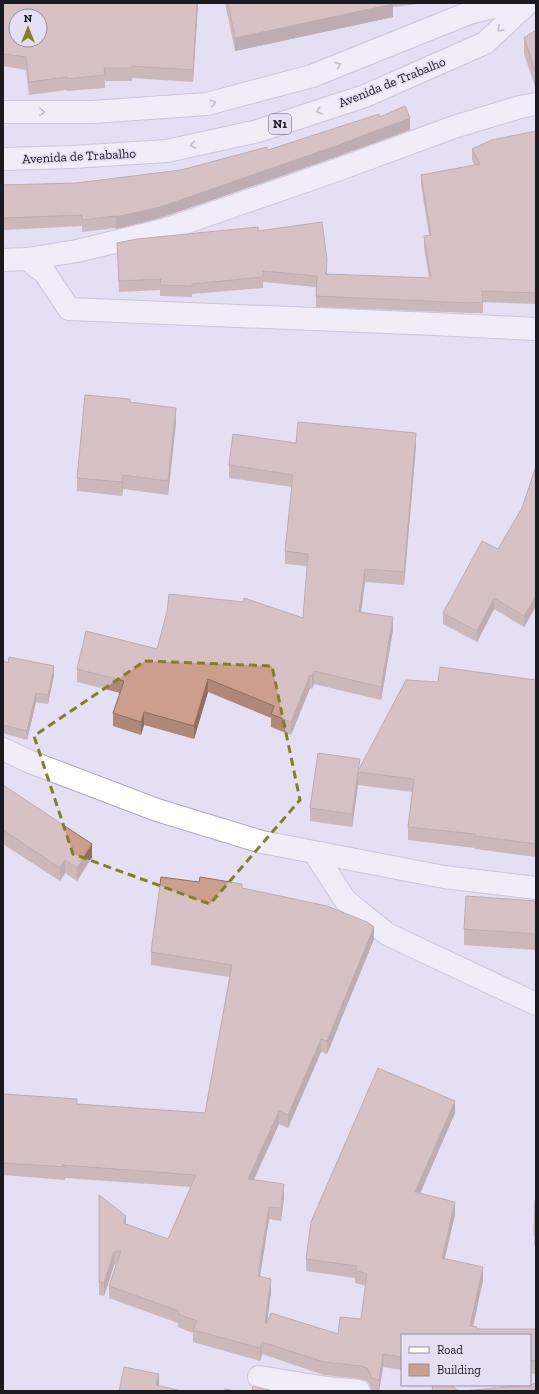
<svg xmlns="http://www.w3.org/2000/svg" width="539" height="1394" font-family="'Zilla Slab',serif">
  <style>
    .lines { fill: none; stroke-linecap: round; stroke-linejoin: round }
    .minor-casing { stroke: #ada8bb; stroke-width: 24 }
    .highway-casing { stroke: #ada8bb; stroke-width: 24 }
    .minor { stroke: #fff; stroke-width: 22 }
    .highway { stroke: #fff; stroke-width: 22 }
    .wall { fill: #af8879 }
    .shaded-wall { fill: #8e6f63 }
    .building { fill: #cb9e8d; stroke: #8e6f63; fill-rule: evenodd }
    .oneway { stroke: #98989b }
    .marked { fill: none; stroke: #837f27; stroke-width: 3; stroke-dasharray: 8 5; stroke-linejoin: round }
    .labels { text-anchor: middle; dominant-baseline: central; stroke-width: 3.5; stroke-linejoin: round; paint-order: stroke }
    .shield { fill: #e4dff3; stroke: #57555f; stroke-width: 1 }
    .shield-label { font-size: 12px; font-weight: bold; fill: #1b1a20 }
    .street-label { font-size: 13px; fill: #1b1a20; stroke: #e4dff3 }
  </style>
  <rect width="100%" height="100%" fill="#e4dff3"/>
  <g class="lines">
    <defs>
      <path id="minor" d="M27,259L45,273L69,309L434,324L536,329
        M3,260L27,259L77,251L164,230L337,170L454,127L520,107L536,104
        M3,749L28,761L157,810L262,842L444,877L536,888
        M314,852L345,900L387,934L536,1004
        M259,1377L327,1388L359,1391"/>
      <path id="highway" d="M3,112H92L207,104L312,76L469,13L509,3
        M3,159L72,157L167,151L258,131L365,96L485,43L528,3"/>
    </defs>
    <!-- minor casing -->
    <use href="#minor" class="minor-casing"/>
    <!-- highway casing -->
    <use href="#highway" class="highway-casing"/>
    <!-- minor -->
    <use href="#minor" class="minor"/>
    <!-- highway -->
    <use href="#highway" class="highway"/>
  </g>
  <!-- wall -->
  <path class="wall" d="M3,3H198L193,82L132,78V81H105V88L67,91V90L29,95L26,70L3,66Z
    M225,3H427L393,7V17L235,51Z
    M536,30V89L524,54V38Z
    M380,117L410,130L333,158L160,218L116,229V228L82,232V226L3,230V185L77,183L181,170L268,150Z
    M536,131V304L483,302V313H471L316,307V287L263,282V288L192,294V297L160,296V290L119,292L117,243L258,231L327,269V274L429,278L424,247V236L429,235L421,185V175L474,165L472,160V149Z
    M130,402L176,422L168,495L123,489L122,496L77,491V478Z
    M296,443L416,446L404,585L365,582L361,612L393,630L381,700L314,684L312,689L310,688L291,735L271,727V718L208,692L194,739L144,725L141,735L113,726V713L120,693L77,682V669L157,649L303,618L307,566L285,564V551L292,487L229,478V465Z
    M536,466V606L524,627L494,609L477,642L443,624V613L498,549L522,508Z
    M3,661L8,663L54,675L48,704L36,702L27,740L3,733Z
    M536,680V857L475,849V848L408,840V827L412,792L358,785L352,827L310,821V808L360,768L438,682Z
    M3,785L92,857L77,881L65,873L60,881L3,844Z
    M242,888L374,939L327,1054L321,1052L288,1128L279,1124L254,1180L284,1197L281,1221L269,1219L260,1276L271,1292L267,1323L338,1334L361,1319L366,1286L355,1283V1278L306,1271V1259L455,1113L420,1193L455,1214L445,1258L483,1280L473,1327L477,1329H536V1375L535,1374L530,1373V1335H402V1370L383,1367L379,1391L371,1390L370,1385L367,1381L361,1379L324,1375L262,1354L260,1361L193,1342V1333L178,1327V1323L109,1298V1286L116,1264L114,1265L104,1296L99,1295V1195L126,1224L168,1239L191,1187L65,1178V1180L3,1175V1094L77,1104L205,1113L230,977L151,965V952Z
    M536,901V950L464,945V929Z
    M536,1077V1095L535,1094V1079Z
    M535,1200H536V1245H534Z"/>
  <!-- shaded-wall -->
  <path class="shaded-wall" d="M197,3H198L193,82V70Z
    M393,4V17L235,51V38Z
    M410,118V130L333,158L160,218L116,229V217Z
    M327,259V269L326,285V274Z
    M176,408V422L168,495V481Z
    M416,433V446L404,585V572Z
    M123,475V489L122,496V482Z
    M365,569V582L359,625V612Z
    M536,596V606L524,627V616Z
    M494,598V609L477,642V631Z
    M393,617V630L381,700V687Z
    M54,666V675L48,704V695Z
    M314,671V684L312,689V676Z
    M310,675V688L291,735V722Z
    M208,679V692L194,739V726Z
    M36,693V702L27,740V731Z
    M144,712V725L141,735V722Z
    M358,772V785L352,827V814Z
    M92,844V857L77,881V868Z
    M65,860V873L60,881V868Z
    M374,927V939L327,1054V1041Z
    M321,1039V1052L288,1128V1115Z
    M455,1101V1113L415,1205V1192Z
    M279,1111V1124L248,1192V1179Z
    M284,1184V1197L281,1221V1208Z
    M455,1202V1214L442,1270V1258Z
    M269,1207V1219L258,1288V1276Z
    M126,1216V1228L123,1223Z
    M114,1252V1265L104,1296V1283Z
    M483,1267V1280L471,1335L470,1326Z
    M271,1279V1292L265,1335V1322Z
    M262,1342V1354L260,1361V1348Z
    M383,1354V1367L379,1391V1380Z
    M159,1374V1387L156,1385Z"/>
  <!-- building -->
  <path class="building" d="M3,3H197L193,70L132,66V68H104L105,75L67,79V77L29,82L26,57L3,54ZM16,16H40V40H16Z
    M228,3H393V4L235,38Z
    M536,30V73L524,38Z
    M405,106L410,118L333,147L160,207L116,217V216L82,220V215L3,218V185L77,183L181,170L267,147L268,150L379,114L380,117Z
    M536,131V293L482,291L483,302L471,303L316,296L317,276L263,271V277L192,284V286L160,285L161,279L119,281L117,243L137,239L258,227V231L322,222L327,259L326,274L431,278L424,236L431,235L421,175L480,164L472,149L492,140Z
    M85,395L130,399V402L176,408L168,481L123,475L122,482L77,478Z
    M298,422L416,433L404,572L365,569L359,612L393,617L381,687L314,671L312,676L310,675L291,722L271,714L274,706L208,679L194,726L144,712L141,722L113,713L124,681L77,669L86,631L157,649L167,612L169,594L243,602L244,598L303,618L308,554L285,551L293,475L229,465L233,434L296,443Z
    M536,466V596L524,616L494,598L477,631L443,613L482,541L498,549L522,508Z
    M9,657L54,666L48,695L36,693L27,731L3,725V661L8,663Z
    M440,667L536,680V844L475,836V834L408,827L414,779L358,772L352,814L310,808L318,753L360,759L358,771L406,680L438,682Z
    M3,785L92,844L77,868L65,860L60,868L3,830Z
    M161,877L199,882L200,877L242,884V888L327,906L367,922L374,927L327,1041L321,1039L288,1115L279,1111L248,1179L284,1184L281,1208L269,1207L258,1276L271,1279L265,1322L266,1324L271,1313L338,1334L340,1317L361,1319L367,1274L355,1270L357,1266L306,1259L311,1222L378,1068L455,1101L415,1192L455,1202L442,1258L483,1267L470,1326L477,1327V1329H536V1362L535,1361L530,1360V1335H402V1357L383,1354L379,1380L371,1378L370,1373L367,1368L361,1366L324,1362L262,1342L260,1348L193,1330L197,1321L178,1314L179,1311L109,1286L121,1251L114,1252L104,1283L99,1282V1195L126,1216L123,1223L168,1239L196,1175L62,1165L65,1167L3,1163V1094L77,1099V1104L205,1113L232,965L151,952Z
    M466,896L536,901V934L464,929Z
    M535,1200H536V1235H534Z
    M124,1367L159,1374L156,1385L182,1391H119Z
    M536,1383V1391H432L433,1385H452L457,1390L463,1391L530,1385Z
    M253,1386L273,1391H252Z
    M225,1389L235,1391H225Z"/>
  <!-- one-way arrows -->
  <defs><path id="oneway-chevron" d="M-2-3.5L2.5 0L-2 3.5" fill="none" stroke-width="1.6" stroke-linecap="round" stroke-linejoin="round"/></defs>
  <g class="oneway">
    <use href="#oneway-chevron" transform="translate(500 29) rotate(137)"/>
    <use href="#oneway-chevron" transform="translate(338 65) rotate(-22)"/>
    <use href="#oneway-chevron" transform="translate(213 103) rotate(-15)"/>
    <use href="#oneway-chevron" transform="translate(319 111) rotate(162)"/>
    <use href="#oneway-chevron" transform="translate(42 112) rotate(1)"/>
    <use href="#oneway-chevron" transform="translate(193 145) rotate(168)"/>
  </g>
  <!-- marked area -->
  <path d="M0 0H539V1394H0ZM145,661L272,666L300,800L210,904L73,854L34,736Z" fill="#e4dff3" fill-opacity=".55" fill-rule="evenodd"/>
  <path class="marked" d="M145,661L272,666L300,800L210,904L73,854L34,736Z"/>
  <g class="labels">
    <!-- shield labels -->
    <rect class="shield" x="269" y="114" width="22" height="20" rx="3"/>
    <g class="shield-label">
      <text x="280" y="124">N1</text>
    </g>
    <!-- street labels -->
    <g class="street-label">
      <text transform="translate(392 82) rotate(-22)">Avenida de Trabalho</text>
      <text transform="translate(79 156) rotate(-3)">Avenida de Trabalho</text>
    </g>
  </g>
  <!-- border -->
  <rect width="539" height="1394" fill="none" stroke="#1b1a20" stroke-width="8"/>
  <!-- legend -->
  <rect x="401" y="1334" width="130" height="52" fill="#e4dff3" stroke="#94909f"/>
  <rect x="409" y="1347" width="20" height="6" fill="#ffffff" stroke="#94909f"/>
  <text x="437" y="1354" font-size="12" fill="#1b1a20">Road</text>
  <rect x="409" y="1364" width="20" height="12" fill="#cb9e8d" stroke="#94909f"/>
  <text x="437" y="1374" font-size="12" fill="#1b1a20">Building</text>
  <!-- north arrow -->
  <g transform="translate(28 28)"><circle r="19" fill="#e4dff3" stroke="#94909f"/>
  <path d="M0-3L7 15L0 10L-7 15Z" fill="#837f27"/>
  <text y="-6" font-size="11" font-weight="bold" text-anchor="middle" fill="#1b1a20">N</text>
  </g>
</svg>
